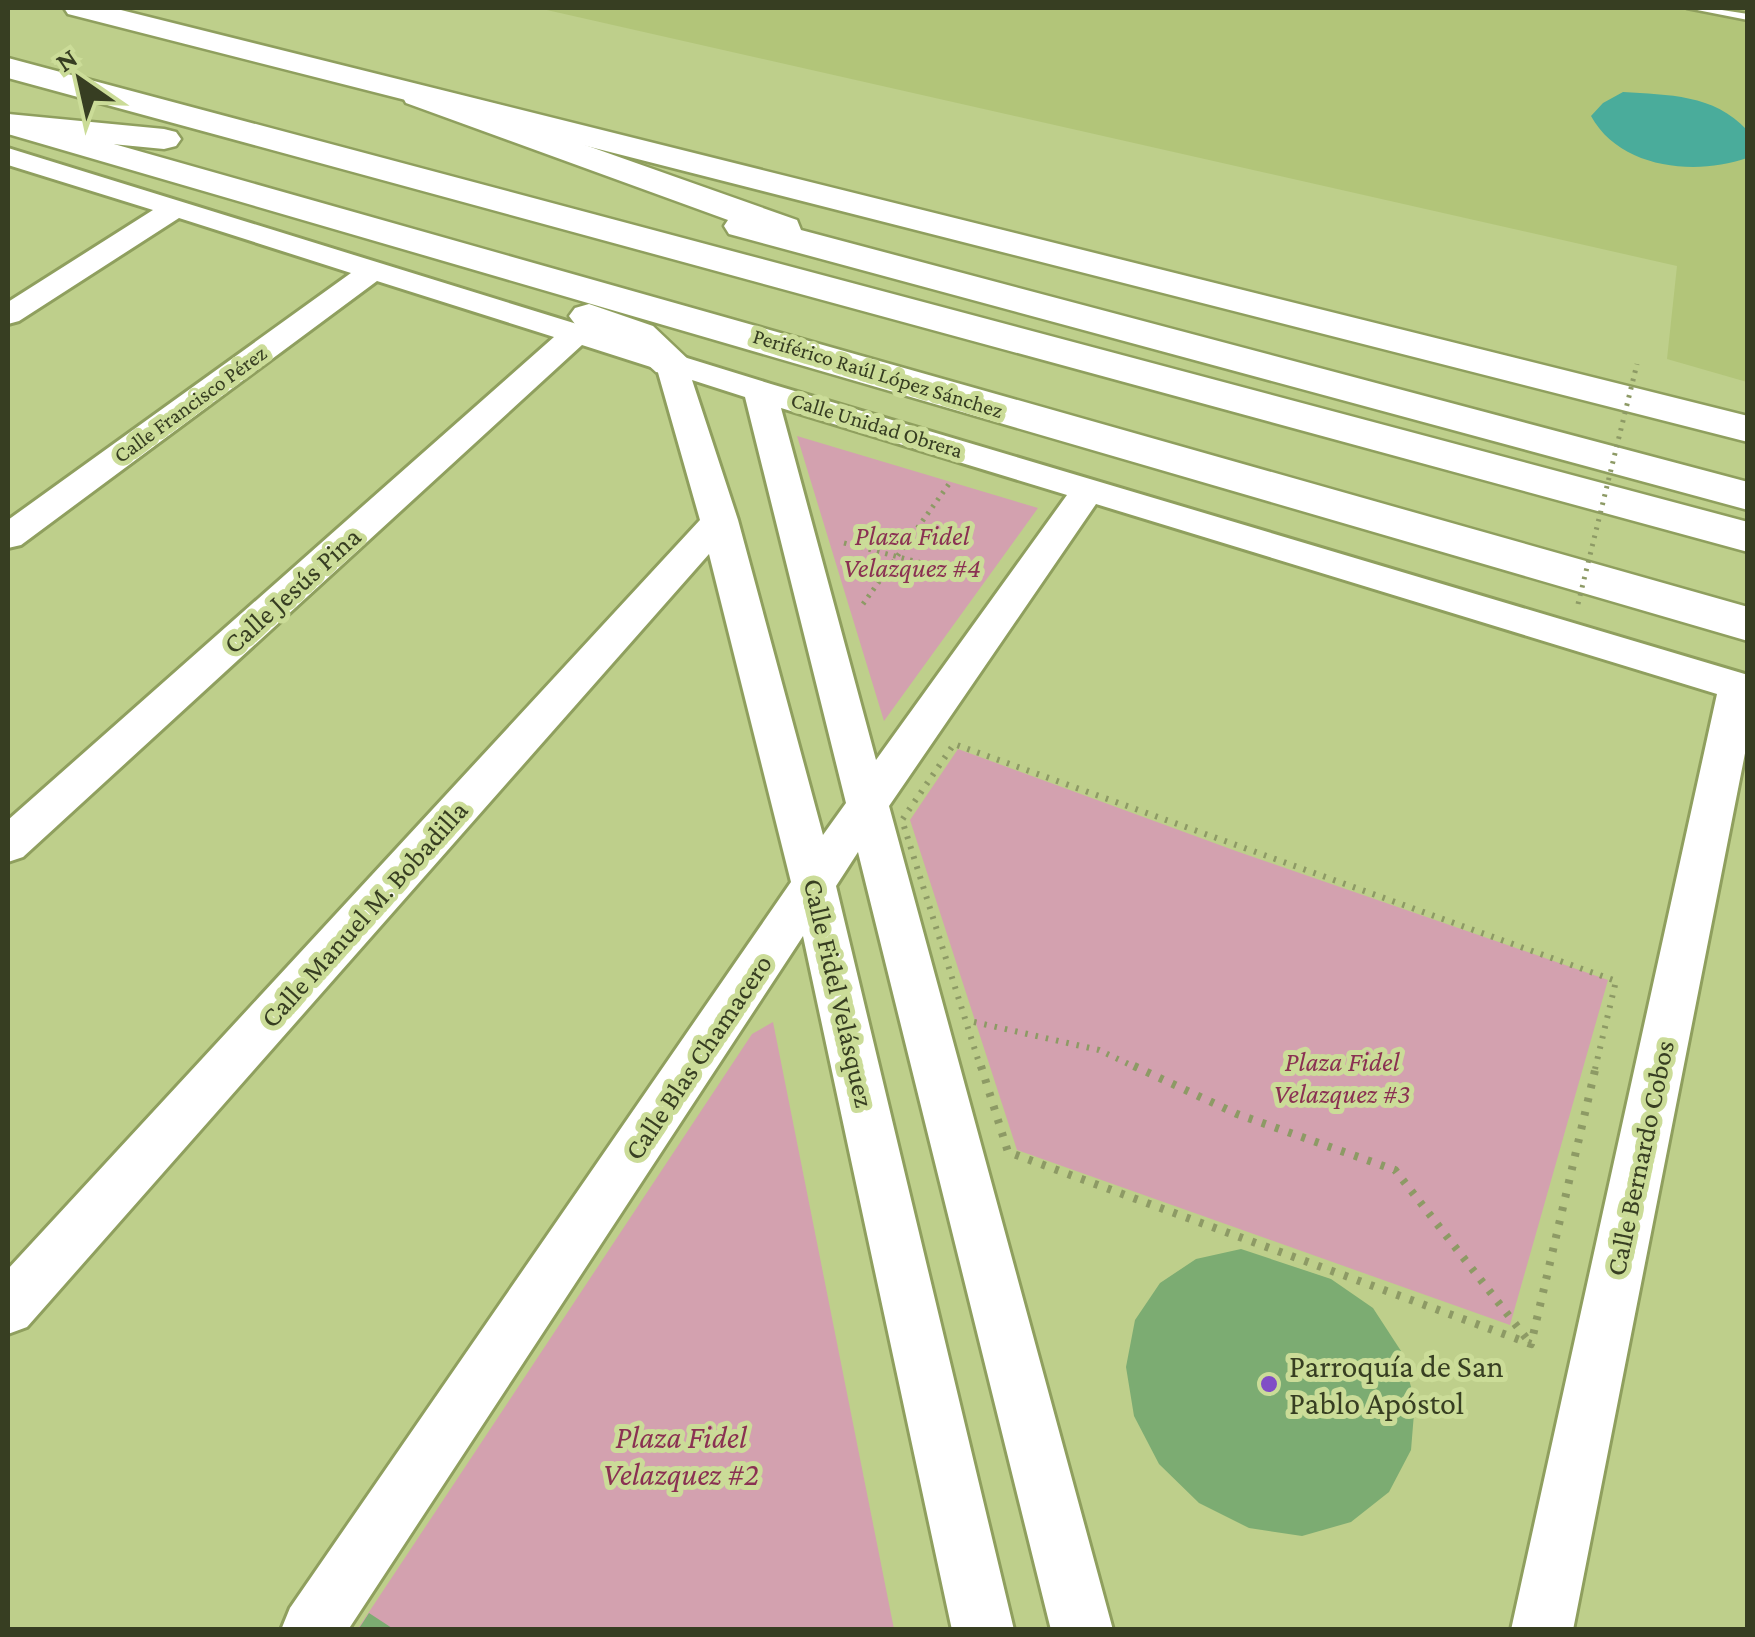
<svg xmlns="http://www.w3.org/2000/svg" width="1755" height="1637" font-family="'Crimson Pro',serif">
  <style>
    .built { fill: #b2c579 }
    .green { fill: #d3a1af }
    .water { fill: #4aac9b }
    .building { fill: #7cac72 }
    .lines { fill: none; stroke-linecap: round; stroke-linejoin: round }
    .lane-casing { stroke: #8f9f5e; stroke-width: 5 }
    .street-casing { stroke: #8f9f5e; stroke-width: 6 }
    .secondary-casing { stroke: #8f9f5e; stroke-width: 5 }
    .highway-casing { stroke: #8f9f5e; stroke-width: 5 }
    .path-far2 { stroke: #8d9a65; stroke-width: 5; stroke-dasharray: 2.5 6; stroke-linecap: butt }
    .path-far1 { stroke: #8d9a65; stroke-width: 6; stroke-dasharray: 2.5 8; stroke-linecap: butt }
    .path { stroke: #8d9a65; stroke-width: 8; stroke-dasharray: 4 10; stroke-linecap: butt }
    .lane { fill: #fff; fill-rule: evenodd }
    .street { fill: #fff; fill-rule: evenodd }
    .secondary { fill: #fff; fill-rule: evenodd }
    .highway { fill: #fff; fill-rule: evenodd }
    .path-bridge { stroke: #8d9a65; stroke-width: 5; stroke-dasharray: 2.5 6; stroke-linecap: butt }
    .poi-dot { fill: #814ec6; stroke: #cbdc98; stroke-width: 4 }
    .labels { text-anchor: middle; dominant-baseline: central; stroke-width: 10; stroke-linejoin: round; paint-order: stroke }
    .far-street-label { font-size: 22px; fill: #373e22; stroke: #cbdc98 }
    .park-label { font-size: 28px; font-style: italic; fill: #8a3152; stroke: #cbdc98 }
    .street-label { font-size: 28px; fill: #373e22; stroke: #cbdc98 }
    .near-poi-label { font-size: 32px; fill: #373e22; stroke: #cbdc98; text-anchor: start }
    .near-park-label { font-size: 32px; font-style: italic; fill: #8a3152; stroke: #cbdc98 }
  </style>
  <rect width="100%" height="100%" fill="#becf8b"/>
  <!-- built -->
  <path class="built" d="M538,8H1747V382L1667,359L1677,266Z"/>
  <!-- green -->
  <path class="green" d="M797,436L1038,508L884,721Z
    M958,749L1236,851L1608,980L1510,1325L1017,1150L910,820Z
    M773,1022L894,1629L357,1630L752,1034Z"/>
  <!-- water -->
  <path class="water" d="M1623,92C1668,95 1714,94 1747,130V158C1696,176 1620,169 1591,116L1603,103Z"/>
  <!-- building -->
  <path class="building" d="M1241,1249L1331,1279L1373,1308L1401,1351L1415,1401L1411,1450L1389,1492L1351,1522L1302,1536L1249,1528L1199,1503L1159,1464L1134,1416L1126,1367L1135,1320L1160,1283L1196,1259Z
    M369,1613L395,1630H358Z"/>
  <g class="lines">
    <defs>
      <path id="lane" d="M1687,8H1709L1748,14V20Z"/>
      <path id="street" d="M8,148L771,384L1748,675V738L1573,1630H1511L1717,694L1096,504L889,806L1113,1630H1051L858,852L836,886L1014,1630H952L803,936L348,1630H281L290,1608L791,882L709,554L27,1327L8,1334V1269L700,520L657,369L582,345L23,857L8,862V820L554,337L377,281L21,545L8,548V520L351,273L179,218L19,321L8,324V302L153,210L8,165ZM692,380L745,397L846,803L823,835L738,520ZM781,408L1067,495L876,760Z"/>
      <path id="secondary" d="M64,8H113L1748,416V442L68,14Z
        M8,114L1748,607V641L8,134Z
        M589,304L653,326L692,363L686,372L671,375L656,372L625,344L575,324L569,316L575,308Z"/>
      <path id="highway" d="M8,58L1748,522V552L8,78Z
        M418,86L797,220L801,230L1748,482V510L729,234L724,226L728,220L406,103L402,96L406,89Z
        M8,114L164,129L176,132L181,139L176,146L164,149L8,134Z"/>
    </defs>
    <!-- lane casing -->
    <use href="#lane" class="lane-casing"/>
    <!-- street casing -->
    <use href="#street" class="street-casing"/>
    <!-- secondary casing -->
    <use href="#secondary" class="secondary-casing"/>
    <!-- highway casing -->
    <use href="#highway" class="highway-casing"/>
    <!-- path-far2 -->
    <path class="path-far2" d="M844,543L977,577
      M863,604L949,484"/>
    <!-- path-far1 -->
    <path class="path-far1" d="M974,1022L1099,1050L1139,1069
      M981,1069L902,820L954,744L1616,981L1595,1069"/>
    <!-- path -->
    <path class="path" d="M981,1066L1008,1152L1531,1344L1596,1066
      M1134,1066L1237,1114L1395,1170L1530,1343"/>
    <!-- lane -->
    <use href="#lane" class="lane"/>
    <!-- street -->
    <use href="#street" class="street"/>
    <!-- secondary -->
    <use href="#secondary" class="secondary"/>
    <!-- highway -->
    <use href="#highway" class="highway"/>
    <!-- path-bridge -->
    <path class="path-bridge" d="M1578,604L1637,364"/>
  </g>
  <!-- markers -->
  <circle class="poi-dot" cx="1269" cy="1384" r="10"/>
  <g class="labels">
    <!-- far-street labels -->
    <g class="far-street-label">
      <text transform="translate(878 373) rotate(17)">Periférico Raúl López Sánchez</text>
      <text transform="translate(190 404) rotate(-36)">Calle Francisco Pérez</text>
      <text transform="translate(877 425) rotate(17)">Calle Unidad Obrera</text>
    </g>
    <!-- park labels -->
    <g class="park-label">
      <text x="912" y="535">Plaza Fidel<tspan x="912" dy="32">Velazquez #4</tspan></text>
      <text x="1342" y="1061">Plaza Fidel<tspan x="1342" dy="32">Velazquez #3</tspan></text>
    </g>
    <!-- street labels -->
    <g class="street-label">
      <text transform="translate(292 590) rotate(-42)">Calle Jesús Pina</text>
      <text transform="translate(364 914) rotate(-48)">Calle Manuel M. Bobadilla</text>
      <text transform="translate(839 993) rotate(77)">Calle Fidel Velásquez</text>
      <text transform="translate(698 1057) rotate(-56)">Calle Blas Chamacero</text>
      <text transform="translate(1640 1158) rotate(-78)">Calle Bernardo Cobos</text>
    </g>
    <!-- near-poi labels -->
    <g class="near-poi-label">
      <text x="1289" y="1366">Parroquía de San<tspan x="1289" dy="37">Pablo Apóstol</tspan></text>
    </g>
    <!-- near-park labels -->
    <g class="near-park-label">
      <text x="681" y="1437">Plaza Fidel<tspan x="681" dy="37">Velazquez #2</tspan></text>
    </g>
  </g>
  <!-- border -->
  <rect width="1755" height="1637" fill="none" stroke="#373e22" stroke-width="20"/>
  <!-- north arrow -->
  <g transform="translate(80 80) rotate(326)" stroke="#cbdc98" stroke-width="8" paint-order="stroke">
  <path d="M0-8L18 38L0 25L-18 38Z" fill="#373e22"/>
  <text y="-15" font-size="28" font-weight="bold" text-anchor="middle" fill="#373e22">N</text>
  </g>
</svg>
